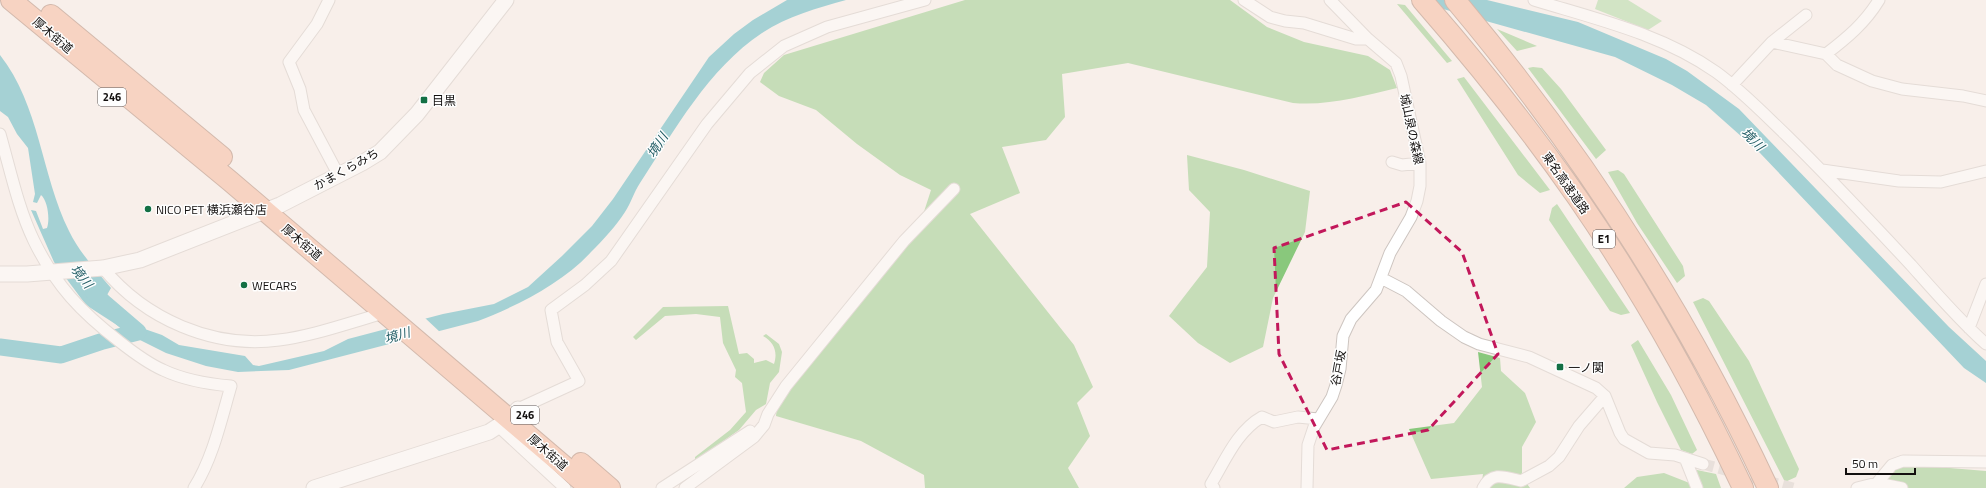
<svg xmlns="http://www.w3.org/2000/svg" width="1986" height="488" font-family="'Titillium Web','Noto Sans JP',sans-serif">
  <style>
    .green { fill: #a5d79a }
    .forest { fill: #89c87c }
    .water { fill: #40adbb }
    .pier { fill: #f8efea }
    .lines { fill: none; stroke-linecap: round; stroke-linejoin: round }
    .river { stroke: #40adbb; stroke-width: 17 }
    .street-tunnel { stroke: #d6cec9; stroke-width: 11; stroke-dasharray: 11 5.5; stroke-linecap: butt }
    .street-casing { stroke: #cdc5c0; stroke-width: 13 }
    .secondary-casing { stroke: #cdc5c0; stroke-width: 17 }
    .highway-casing { stroke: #a77964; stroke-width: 22 }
    .street { stroke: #fff; stroke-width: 11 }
    .secondary { stroke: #fff; stroke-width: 15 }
    .highway { stroke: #f7b292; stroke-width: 20 }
    .marked { fill: none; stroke: #c2185b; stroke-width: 3; stroke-dasharray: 8 5; stroke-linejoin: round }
    .poi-dot { fill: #137045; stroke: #fefefe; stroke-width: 1.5 }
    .labels { text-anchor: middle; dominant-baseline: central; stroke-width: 3; stroke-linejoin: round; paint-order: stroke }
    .shield { fill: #fefefe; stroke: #5a5757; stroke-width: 1 }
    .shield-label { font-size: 11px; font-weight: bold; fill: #13100f }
    .street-label { font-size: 12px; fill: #13100f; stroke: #fefefe }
    .poi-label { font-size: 12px; fill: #13100f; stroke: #fefefe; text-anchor: start }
    .water-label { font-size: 13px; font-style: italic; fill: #245f67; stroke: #fefefe }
  </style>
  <rect width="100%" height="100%" fill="#f8efea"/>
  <!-- green -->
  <path class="green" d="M1598,0H1628L1662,21L1648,30L1595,9Z"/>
  <!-- forest -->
  <path class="forest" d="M965,0H1230L1267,27L1304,42L1368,56L1390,70L1397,88C1362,96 1329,106 1293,103L1128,63L1062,74L1065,117L1046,140L1002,147L1020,193L970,214L1074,345L1093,387L1077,403L1090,436L1068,468L1079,488H925L924,475L861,441L776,416L778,397L921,221L931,190L900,175L857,144L816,110L779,96L760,82L764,73L784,55Z
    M1397,4L1405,5L1452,61L1447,63Z
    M1497,29L1537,46L1517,51Z
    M1533,67L1542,68L1561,89L1606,150L1596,159L1528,68Z
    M1464,77L1550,190L1540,193L1518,175L1457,79Z
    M1187,155L1244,170L1310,191L1305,232L1273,298L1263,347L1230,363L1198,343L1169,316L1207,267L1210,212L1189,190Z
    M1618,170L1624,174L1683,266L1685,276L1677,283L1637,223L1608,172Z
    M1557,204L1630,313L1621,315L1610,311L1549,220L1552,208Z
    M1703,298L1709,301L1749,361L1799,469L1796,477L1785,482L1693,302Z
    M728,306L739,354L747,353L754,359V363L766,360L774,364C778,352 774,342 763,336L766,334L779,344L782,352L779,372L770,383L766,404L756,410L739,430L695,461V457L730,430L746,412L742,383L735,377L736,370L723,343L720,317L696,314L665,316L636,340L633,337L663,307Z
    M1638,340L1671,395L1697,450L1692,454L1681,450L1657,402L1631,345Z
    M1478,352L1500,358L1501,371L1525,393L1536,422L1522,447V477L1530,488H1481L1483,474L1431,479L1409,429L1454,423L1482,387Z
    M1902,464L1986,471V488H1875L1891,472Z
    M1697,470L1716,474L1721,488H1697L1696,481Z
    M1664,473L1692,484L1694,488H1624L1637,477Z"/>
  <!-- water -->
  <path class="water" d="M787,0H846C817,8 788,16 762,33C708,69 675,130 640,183C634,192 631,203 625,212C616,226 603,240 591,252C563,283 517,306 478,321L289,370L238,372L206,366L166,353L140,340L86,305L54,262L31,210L36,211L43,229L47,228C50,220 48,201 41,195L37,203L33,202L35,194L28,148L17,134L8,117L0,111V55C40,106 41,174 69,231C79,252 96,270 111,288L107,295L105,307L136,326L162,335L179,345L245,356L253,365L259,366L324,351L348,339L443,314L494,304L528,287L562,256L592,226L613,199L709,57L734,34L753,20Z
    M1411,0H1487L1578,22L1666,59L1687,71L1739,109L1949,327L1986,361V383L1964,368L1760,153L1706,105L1672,85L1615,57Z"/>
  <!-- pier -->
  <path class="pier" d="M424,317L441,333L403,343L386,327Z"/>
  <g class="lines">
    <!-- river -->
    <path class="river" d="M89,287L103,302L138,332
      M0,347L61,355L103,341L138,332"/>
    <!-- street-tunnel -->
    <path class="street-tunnel" d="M1703,464L1793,488"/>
    <defs>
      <path id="street" d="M329,0L317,24L289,62L300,89L304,110L338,174
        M1244,0L1270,17L1285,21L1304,23L1356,39H1368
        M1534,0C1596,19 1662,34 1716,72C1741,90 1763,113 1785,134C1829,177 1870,221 1911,265C1935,292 1959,320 1986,344
        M1772,42L1826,54L1837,65L1872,81L1902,89L1963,96L1986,101
        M1826,54C1847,38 1865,23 1879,0
        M1732,85L1772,42L1806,15
        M0,134C10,169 18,208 34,241C56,286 81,312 120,342C134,353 147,363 163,370C184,380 208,384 231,386C221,420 213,458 194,488
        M1392,162L1402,165L1420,163
        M1822,170L1899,181L1941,182L1986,171
        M103,268C145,319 213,349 279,340C312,336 345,324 377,315
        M1381,278L1406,291L1441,321L1464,337L1479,344L1529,357L1596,388L1605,396L1620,433L1624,439L1649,453L1675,455L1703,464
        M1969,328L1986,284
        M518,409L579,381L557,342L551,310L585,285L611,261L707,124L750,73L784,46L827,27L925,0
        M498,426L565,488
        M1685,458L1697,488
        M1877,483L1892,465L1903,461L1986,462
        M662,488L750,431
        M685,488L754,437L764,425L768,414L786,386L904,241L954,189
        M1214,488L1211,484C1225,461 1237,431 1262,417L1274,422L1298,417L1318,419
        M1307,488L1308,445L1314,427L1332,397L1336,385L1340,369L1343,336L1351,319L1376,290L1390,253L1411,217L1417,201L1420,186V163L1401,76L1396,63L1368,39L1330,0
        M1483,488C1492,471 1505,477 1521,481L1549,466L1559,457L1579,426L1605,396
        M1857,488L1877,483L1902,488"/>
      <path id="secondary" d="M0,274H27L103,268L140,260L280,205L362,163L380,152L417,114L506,0
        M314,488L489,432L509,419L518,409"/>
      <path id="highway" d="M11,0L230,181L590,488
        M1422,0C1477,63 1529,128 1577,197C1640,288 1696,388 1743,488
        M1455,0C1580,149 1686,312 1768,488
        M51,15L222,157
        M581,463L610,488"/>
    </defs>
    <!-- street casing -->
    <use href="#street" class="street-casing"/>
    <!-- secondary casing -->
    <use href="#secondary" class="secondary-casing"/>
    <!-- highway casing -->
    <use href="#highway" class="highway-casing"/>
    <!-- street -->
    <use href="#street" class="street"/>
    <!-- secondary -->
    <use href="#secondary" class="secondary"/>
    <!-- highway -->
    <use href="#highway" class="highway"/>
  </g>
  <!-- marked area -->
  <path d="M0 0H1986V488H0ZM1406,202L1462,252L1498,354L1428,430L1327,450L1279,354L1274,248Z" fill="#f8efea" fill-opacity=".55" fill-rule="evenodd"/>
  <path class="marked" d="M1406,202L1462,252L1498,354L1428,430L1327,450L1279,354L1274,248Z"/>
  <!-- markers -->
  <g class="poi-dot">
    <rect x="420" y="96" width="8" height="8" rx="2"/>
    <circle cx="148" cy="209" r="4"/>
    <circle cx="244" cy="285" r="4"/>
    <rect x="1556" y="363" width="8" height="8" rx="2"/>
  </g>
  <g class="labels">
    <!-- shield labels -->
    <g class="shield">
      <rect x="98" y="88" width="28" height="18" rx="3"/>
      <rect x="1593" y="230" width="22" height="18" rx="3"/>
      <rect x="511" y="406" width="28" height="18" rx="3"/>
    </g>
    <g class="shield-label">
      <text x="112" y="97">246</text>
      <text x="1604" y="239">E1</text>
      <text x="525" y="415">246</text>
    </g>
    <!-- street labels -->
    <g class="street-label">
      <text transform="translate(53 35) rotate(40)">厚木街道</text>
      <text transform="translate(1412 129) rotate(78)">城山泉の森線</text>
      <text transform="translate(346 169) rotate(-29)">かまくらみち</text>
      <text transform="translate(1566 183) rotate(55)">東名高速道路</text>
      <text transform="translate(302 242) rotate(40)">厚木街道</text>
      <text transform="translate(1338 368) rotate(-80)">谷戸坂</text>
      <text transform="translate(548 452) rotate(41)">厚木街道</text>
    </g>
    <!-- poi labels -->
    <g class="poi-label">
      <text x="432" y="100">目黒</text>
      <text x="156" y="209">NICO PET 横浜瀬谷店</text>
      <text x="252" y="285">WECARS</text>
      <text x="1568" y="367">一ノ関</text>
    </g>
    <!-- water labels -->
    <g class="water-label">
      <text transform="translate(1753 139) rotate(45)">境川</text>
      <text transform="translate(657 145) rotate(-57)">境川</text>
      <text transform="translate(82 276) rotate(51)">境川</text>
      <text transform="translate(397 335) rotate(-16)">境川</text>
    </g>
  </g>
  <!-- scale -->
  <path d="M1846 468v6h69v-6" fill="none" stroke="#13100f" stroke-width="2"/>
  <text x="1852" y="468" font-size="12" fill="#13100f" stroke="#fefefe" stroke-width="3" paint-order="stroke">50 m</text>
</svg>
